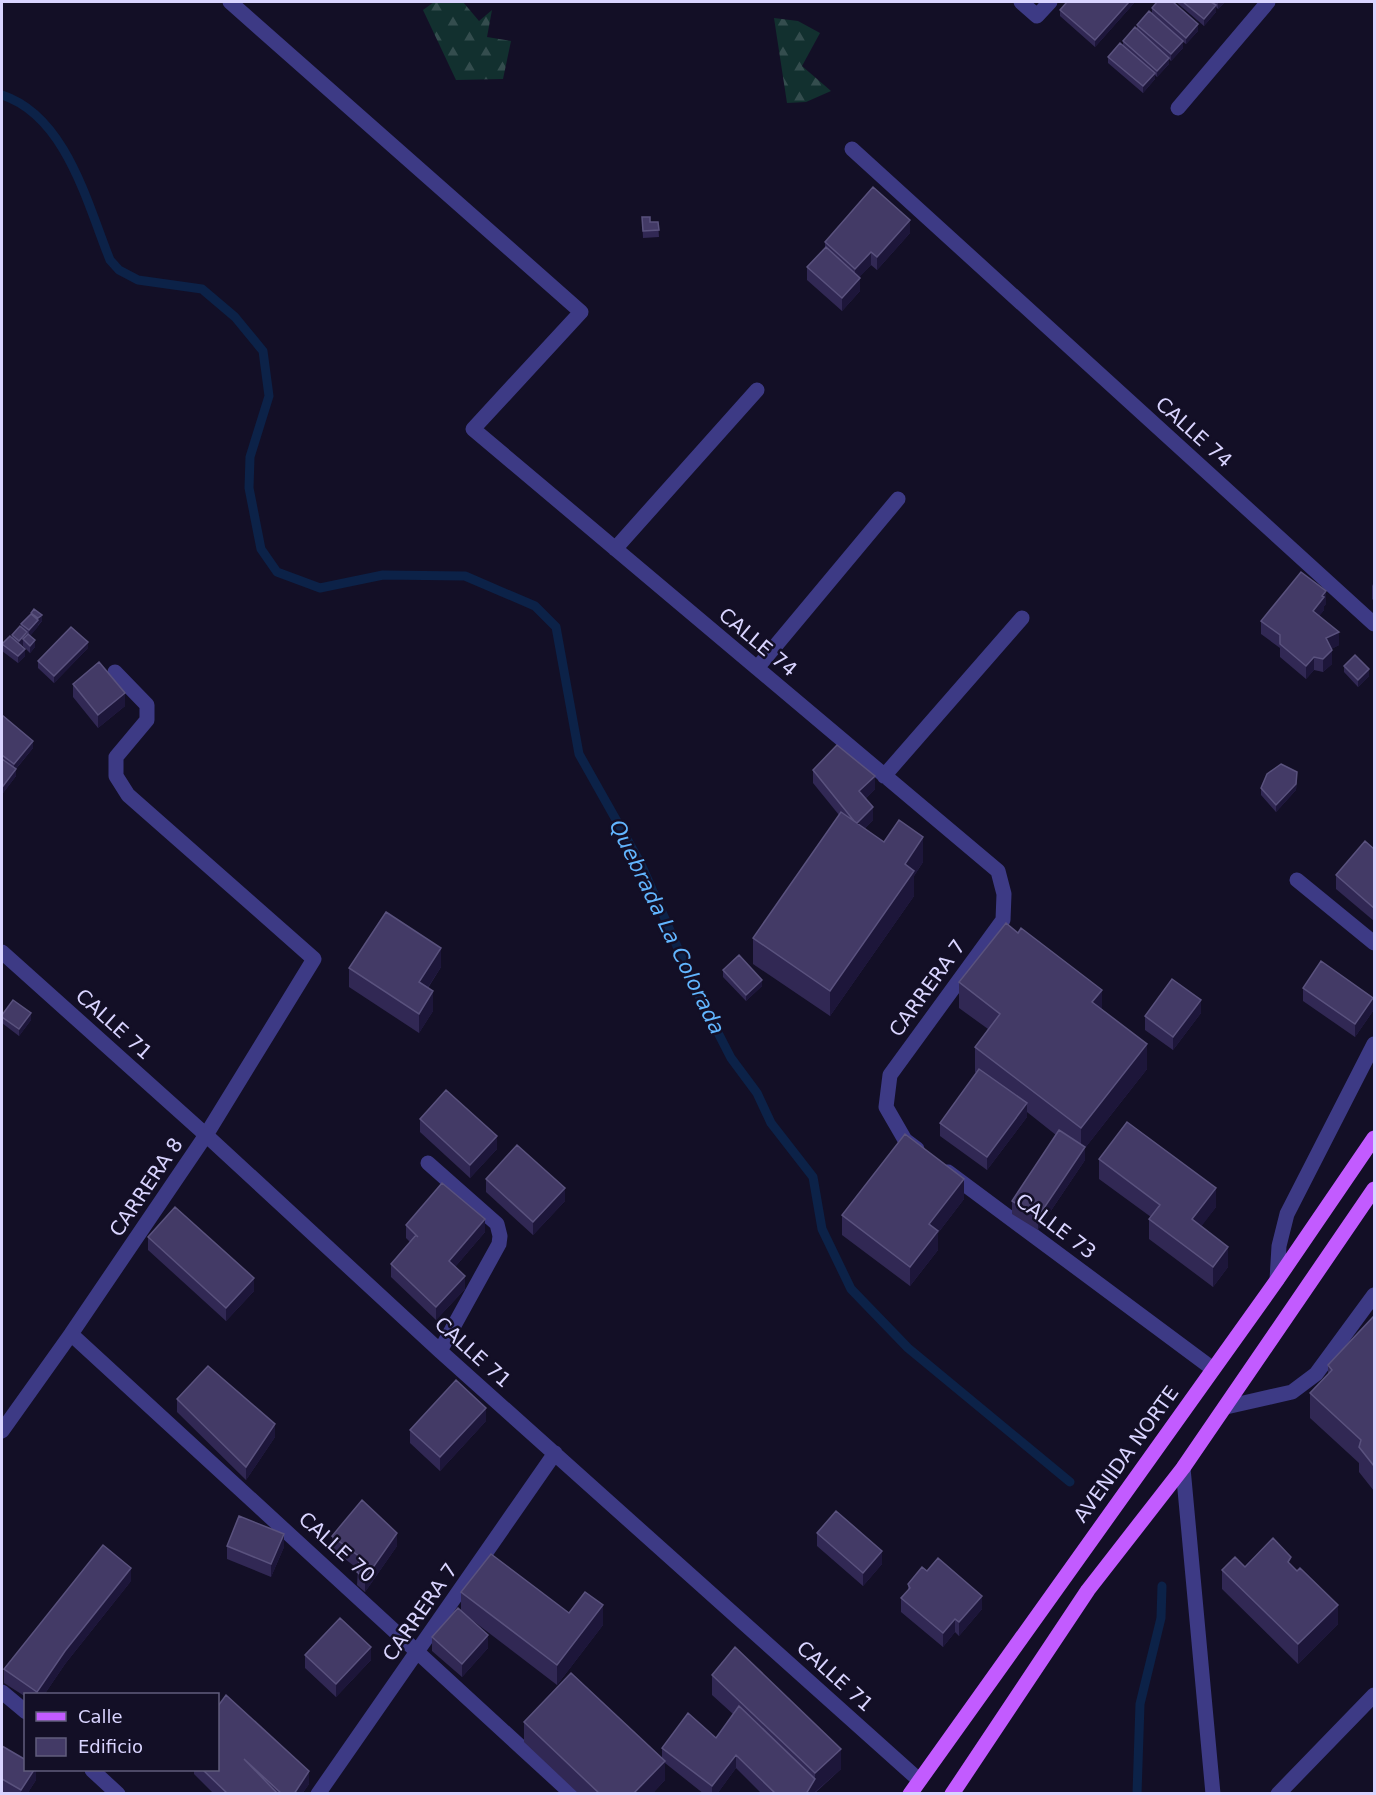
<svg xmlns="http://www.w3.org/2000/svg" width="1376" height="1795" font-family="'DejaVu Sans',sans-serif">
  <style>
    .forest { fill: url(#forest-firs) }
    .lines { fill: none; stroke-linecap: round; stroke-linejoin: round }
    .stream { stroke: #0c2248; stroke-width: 9 }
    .minor { stroke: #3d3a85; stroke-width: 15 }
    .primary { stroke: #c25bff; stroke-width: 15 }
    .wall { fill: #312854 }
    .shaded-wall { fill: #1d163a }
    .building { fill: #433a66; stroke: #5a527e; stroke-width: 1.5 }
    .labels { text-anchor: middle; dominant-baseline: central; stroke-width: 5; stroke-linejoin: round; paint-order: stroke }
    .street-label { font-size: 20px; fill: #d9d4ff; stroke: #130f26 }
    .water-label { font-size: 21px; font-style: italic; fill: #62b6ff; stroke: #130f26 }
  </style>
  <defs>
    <pattern id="forest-firs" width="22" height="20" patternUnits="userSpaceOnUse" patternTransform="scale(1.5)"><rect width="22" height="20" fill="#12302f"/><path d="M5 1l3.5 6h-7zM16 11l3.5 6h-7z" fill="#344d4e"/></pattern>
  </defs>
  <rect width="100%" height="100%" fill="#130f26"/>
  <!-- forest -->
  <path class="forest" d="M434,2H463L479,21L492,10L487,37L511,41L503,79L456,80L423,10Z
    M774,18L798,21L820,33L802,66L831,91L806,102L787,103Z"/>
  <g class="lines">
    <!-- stream -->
    <path class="stream" d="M2,95C66,116 87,203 110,260L119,270L138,280L202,289L235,317L263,351L269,396L250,457L249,488L261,549L277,572L320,588L383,575L465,576L535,606L556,627L579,754L641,864L697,992L731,1058L757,1093L771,1123L813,1177L822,1229L851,1289L908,1348L1070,1482
      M1137,1794L1140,1704L1161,1618L1162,1586"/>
    <!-- minor -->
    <path class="minor" d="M230,2L581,312L473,429L998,871L1004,894L1003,920L890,1075L886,1107L905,1140L917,1149
      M1021,2L1037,16L1050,2
      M1178,108L1268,2
      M852,149L1374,624
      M615,549L757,390
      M757,668L898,499
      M884,776L1022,618
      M1297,880L1374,943
      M2,952L206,1135L440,1351L919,1780
      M428,1163L497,1224L500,1236L499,1244L440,1351
      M948,1172L1213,1369
      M1277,1280L1279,1246L1287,1214L1374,1044
      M71,1334L572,1794
      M1226,1407L1292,1392L1316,1374L1374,1295
      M2,1431L71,1334L206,1135L314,959L128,795L116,776V757L147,720V705L115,672
      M1183,1468L1213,1794
      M2,1692L26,1712
      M92,1770L118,1794
      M318,1794L555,1453
      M1278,1794L1374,1695"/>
    <!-- primary -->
    <path class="primary" d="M910,1794L1277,1280L1374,1138
      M952,1794L1088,1590L1183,1468L1374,1189"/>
  </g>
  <!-- wall -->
  <path class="wall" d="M1067,2H1135L1095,47L1060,16V10Z
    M1176,2H1225L1218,9L1216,7V12L1204,26Z
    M1152,8L1198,31L1186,44L1183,42V48L1171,61L1169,59V64L1157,77L1155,75V79L1143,93L1108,63V57L1123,45V41L1137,30V25L1152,13Z
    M642,217L650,222H658L659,237L643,238Z
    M910,233L877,270L871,265L859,277L860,291L842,311L807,280V267L825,248V242Z
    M1374,582V601L1372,599V586Z
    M1326,604L1324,606V610L1319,616L1339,645L1331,649L1332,664L1323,672L1314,670L1306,679L1280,657V648L1261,634V621Z
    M31,613L42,621L30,636L35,647L30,653L23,646V644L21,646L25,656L18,663L2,651V644L12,638V635L21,626V624L31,614Z
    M88,648L54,683L38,668V661Z
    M1344,666L1369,676L1358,687L1344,672Z
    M73,684L125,706L98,728L73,697Z
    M2,715L33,748L16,769V776L3,793L2,791Z
    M813,770L875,789L865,799L873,820L864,829L884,842L923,862L914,876V896L830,1016L753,964V938L839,815L813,783Z
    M1297,779L1296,790L1276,812L1261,795V788Z
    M1374,849V921L1336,889V875Z
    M441,967L428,988L433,1011L419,1033L349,987V968Z
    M723,970L762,986L746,1001L723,977Z
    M959,982L1102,1009L1147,1069L1085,1148V1160L1038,1230L1012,1214V1201L1056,1135L1027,1112V1117L987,1170L940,1136V1123L976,1073L975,1072V1047L988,1029L959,1008Z
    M1303,988L1373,1011L1355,1037L1303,1001Z
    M1201,1013L1173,1050L1145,1030V1016Z
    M2,1015L31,1020L19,1036L2,1023Z
    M420,1119L497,1149L470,1178L420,1132Z
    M1099,1159L1216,1207L1201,1226L1228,1267L1213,1287L1149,1239V1219L1151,1217L1099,1179Z
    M486,1179L565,1201L533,1235L486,1192Z
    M964,1199L938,1233V1250L910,1286L842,1235V1215Z
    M406,1225L485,1232L455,1267L465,1289L436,1320L391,1277V1264L410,1242L406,1238Z
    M148,1237L254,1291L226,1321L148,1250Z
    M1374,1316V1491L1359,1472V1463L1310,1418V1393L1328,1374V1365Z
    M177,1399L275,1437L246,1480L177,1412Z
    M486,1421L440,1471L410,1443V1430Z
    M817,1533L882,1564L863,1586L817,1546Z
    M332,1536L397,1546L365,1592L357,1585L358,1569L332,1549Z
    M227,1546L284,1547L271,1577L227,1559Z
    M1291,1565L1297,1571L1338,1624L1298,1664L1222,1589V1570L1245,1567Z
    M131,1581L65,1664L44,1695H26V1697L4,1683V1669Z
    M908,1584L982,1609L959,1636L955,1632L943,1647L901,1612V1598L908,1591Z
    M461,1592L569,1613L603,1625L557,1685L468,1617L488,1648L462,1677L432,1651V1637L461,1611Z
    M305,1655L371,1660L336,1697L305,1668Z
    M712,1675L841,1769L814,1794H762L736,1768L717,1794H704L665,1763V1780L652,1794H579L524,1742V1722L662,1759V1748L716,1738L733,1714L712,1695Z
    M218,1706L309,1784L302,1794H214L194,1774V1770H218Z
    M2,1746L36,1770V1780L27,1794H4L2,1792Z"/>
  <!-- shaded-wall -->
  <path class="shaded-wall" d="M1129,2H1135L1095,47V40Z
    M1218,2H1225L1218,9Z
    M1216,5V12L1204,26V19Z
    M1198,24V31L1186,44V38Z
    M1183,41V48L1171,61V54Z
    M1169,58V64L1157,77V71Z
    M1155,73V79L1143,93V86Z
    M910,220V233L877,270V257Z
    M871,252V265L855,282V269Z
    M860,278V291L842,311V298Z
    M1326,591V604L1324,606V610L1313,624V611Z
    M42,615V621L38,625V618Z
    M38,620V627L29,637V630Z
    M27,632V639H23V644L19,648V641Z
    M1339,632V645L1326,652V638Z
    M35,640V647L30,653V646Z
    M88,642V648L54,683V676Z
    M25,649V656L18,663V656Z
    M1332,650V664L1323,672V659Z
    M1314,657V670L1306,679V666Z
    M1369,669V676L1358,687V680Z
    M125,693V706L98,728V715Z
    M33,741V748L14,771V764Z
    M16,769V776L3,793V786Z
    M1297,772L1296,790L1276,812V805Z
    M875,776V789L859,805V791Z
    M873,807V820L856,837V824Z
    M923,837V862L914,876V896L830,1016V991L905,864Z
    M441,948V967L419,1001V982Z
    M762,980V986L746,1001V995Z
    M1102,990V1015L1092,1002Z
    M433,991V1011L419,1033V1014Z
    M1373,998V1011L1355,1037V1024Z
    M1201,1000V1013L1173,1050V1037Z
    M31,1013V1020L19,1036V1029Z
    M1147,1044V1069L1085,1148V1160L1038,1230V1217L1081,1153V1128Z
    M1027,1103V1117L987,1170V1157Z
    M497,1136V1149L470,1178V1165Z
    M964,1179V1199L938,1233V1250L910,1286V1267L929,1224Z
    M565,1188V1201L533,1235V1222Z
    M1216,1188V1207L1192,1239V1219Z
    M485,1219V1232L449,1274V1261Z
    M1228,1247V1267L1213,1287V1267Z
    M465,1276V1289L436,1320V1307Z
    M254,1278V1291L226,1321V1308Z
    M486,1408V1421L440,1471V1457Z
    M275,1424V1437L246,1480V1467Z
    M397,1533V1546L365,1592V1579Z
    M284,1534V1547L271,1577V1564Z
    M882,1551V1564L863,1586V1573Z
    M131,1568V1581L65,1664L44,1695H37V1692L65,1651Z
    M982,1596V1609L959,1636V1622Z
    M603,1605V1625L557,1685V1665Z
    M1338,1605V1624L1298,1664V1644Z
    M955,1619V1632L943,1647V1633Z
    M488,1635V1648L462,1677V1664Z
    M371,1647V1660L336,1697V1684Z
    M841,1749V1769L815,1792V1773Z
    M736,1755V1768L717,1794H712V1786Z
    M665,1761V1780L652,1794H633Z
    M34,1770H36V1780L27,1794H21V1790Z
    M309,1771V1784L302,1794H294Z
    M815,1779V1792L814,1794H806Z"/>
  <!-- building -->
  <path class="building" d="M1067,2H1129L1095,40L1060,10Z
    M1157,2H1173L1198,24L1186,38L1152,8Z
    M1183,2H1211L1216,5L1204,19Z
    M1149,11L1183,41L1171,54L1137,25Z
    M1135,27L1169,58L1157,71L1123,41Z
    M1120,43L1155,73L1143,86L1108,57Z
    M873,187L910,220L877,257L871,252L855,269L825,242Z
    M642,217H650V222H658L659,230L643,231Z
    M826,247L860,278L842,298L807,267Z
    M1301,572L1326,591L1322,596L1324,597L1313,611L1339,632L1326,638L1332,650L1323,659L1314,657L1306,666L1280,644V635L1261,621Z
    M34,609L42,615L38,618L31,613Z
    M31,614L38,620L29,630L21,624Z
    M20,626L27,632L19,641L12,635Z
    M71,627L88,642L54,676L38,661Z
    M28,634L35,640L30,646L23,639Z
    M10,636L25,649L18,656L2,644Z
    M1355,655L1369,669L1358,680L1344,666Z
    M99,662L125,693L98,715L73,684Z
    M2,715L33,741L14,764L2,755Z
    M837,745L875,776L859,791L873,807L857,823L854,821L813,770Z
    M2,759L16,769L3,786L2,784Z
    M1281,764L1297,772L1296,784L1276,805L1261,788L1267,774Z
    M841,812L884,842L899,820L923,837L905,864L914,871L830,991L753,938Z
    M1365,841L1374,849V908L1336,875Z
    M386,912L441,948L419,982L433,991L419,1014L349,968Z
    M1006,923L1018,933L1021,928L1102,990L1092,1002L1147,1044L1081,1128L975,1047L1000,1014L959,982Z
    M739,955L762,980L746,995L723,970Z
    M1321,961L1373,998L1355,1024L1303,988Z
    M1172,979L1201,1000L1173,1037L1145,1016Z
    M13,1000L31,1013L19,1029L2,1017V1015Z
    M979,1069L1027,1103L987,1157L940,1123Z
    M446,1090L497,1136L470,1165L420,1119Z
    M1127,1122L1216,1188L1192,1219L1228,1247L1213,1267L1149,1219L1160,1205L1099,1159Z
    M1059,1130L1085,1147L1038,1217L1012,1201Z
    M905,1134L964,1179L929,1224L938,1231L910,1267L842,1215Z
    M517,1145L565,1188L533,1222L486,1179Z
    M442,1183L485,1219L449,1261L465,1276L436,1307L391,1264L416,1235L418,1237L406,1225Z
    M175,1207L254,1278L226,1308L148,1237Z
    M1374,1316V1466L1359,1447L1361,1440L1310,1393L1332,1370L1328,1365Z
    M208,1366L275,1424L246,1467L177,1399Z
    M456,1380L486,1408L440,1457L410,1430Z
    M362,1500L397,1533L365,1579L357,1572L360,1557L332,1536Z
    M836,1511L882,1551L863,1573L817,1533Z
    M239,1516L284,1534L271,1564L227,1546Z
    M1273,1538L1291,1557L1288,1562L1297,1571L1300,1568L1338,1605L1298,1644L1222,1570L1235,1557L1245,1567Z
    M103,1545L131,1568L65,1651L37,1692L4,1669Z
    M491,1554L569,1613L585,1592L603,1605L557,1665L461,1592Z
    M938,1558L982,1596L959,1622L955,1619L943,1633L901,1598L910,1588L908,1584L922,1567L927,1571Z
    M458,1608L488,1635L462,1664L432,1637Z
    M340,1618L371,1647L336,1684L305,1655Z
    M735,1647L841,1749L815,1773L712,1675Z
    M571,1673L665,1761L633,1794H600L524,1722Z
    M226,1695L309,1771L294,1794H282L244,1759L278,1794H228L203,1770H218V1706Z
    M739,1706L815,1779L806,1794H776L736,1755L712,1786L662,1748L688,1713L716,1738Z
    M2,1746L26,1760V1770H34L21,1790L2,1779Z"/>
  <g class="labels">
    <!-- street labels -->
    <g class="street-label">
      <text transform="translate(1194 432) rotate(42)">CALLE 74</text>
      <text transform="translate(758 642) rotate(40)">CALLE 74</text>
      <text transform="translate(927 988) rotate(-54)">CARRERA 7</text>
      <text transform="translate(114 1024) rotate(42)">CALLE 71</text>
      <text transform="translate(146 1187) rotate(-56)">CARRERA 8</text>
      <text transform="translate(1056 1226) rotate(37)">CALLE 73</text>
      <text transform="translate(473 1352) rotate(42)">CALLE 71</text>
      <text transform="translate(1126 1454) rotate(-54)">AVENIDA NORTE</text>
      <text transform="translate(337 1547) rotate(42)">CALLE 70</text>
      <text transform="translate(420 1612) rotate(-55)">CARRERA 7</text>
      <text transform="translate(835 1676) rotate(42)">CALLE 71</text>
    </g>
    <!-- water labels -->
    <g class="water-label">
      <text transform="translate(667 927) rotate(64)">Quebrada La Colorada</text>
    </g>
  </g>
  <!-- border -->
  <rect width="1376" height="1795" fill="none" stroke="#d9d4ff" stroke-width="6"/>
  <!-- legend -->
  <rect x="24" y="1693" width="195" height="78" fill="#130f26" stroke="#625e7d" stroke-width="1.5"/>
  <rect x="36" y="1712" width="30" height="9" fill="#c25bff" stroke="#625e7d" stroke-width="1.5"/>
  <text x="78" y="1723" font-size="18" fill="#d9d4ff">Calle</text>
  <rect x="36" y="1738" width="30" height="18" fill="#433a66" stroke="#625e7d" stroke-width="1.5"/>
  <text x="78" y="1753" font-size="18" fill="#d9d4ff">Edificio</text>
</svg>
